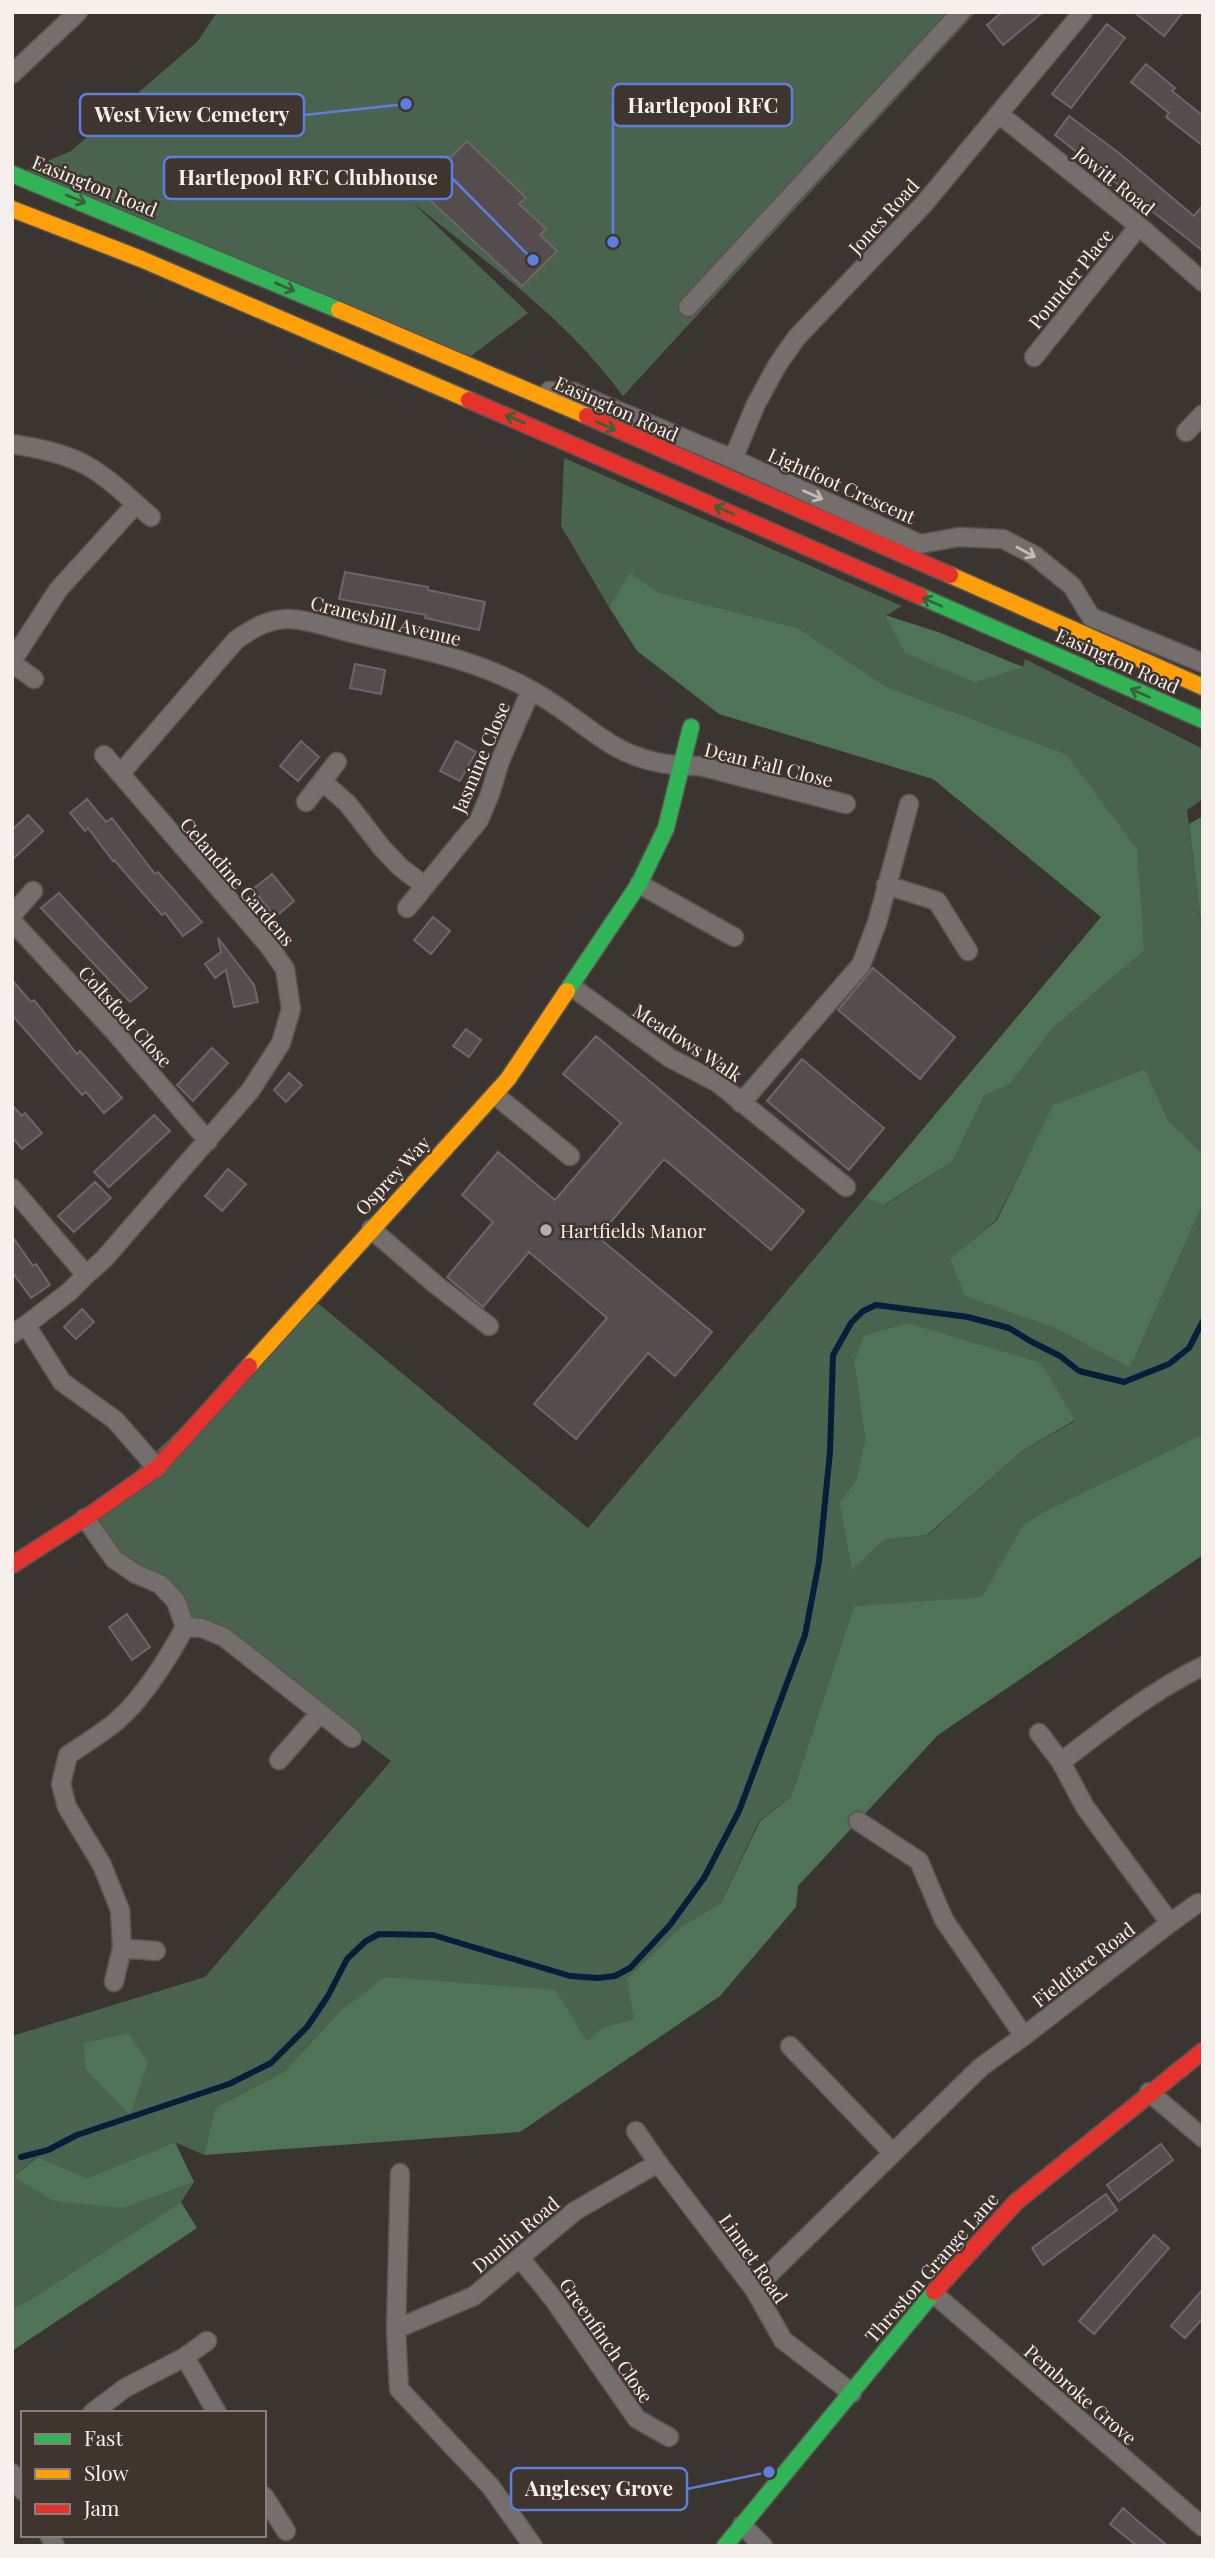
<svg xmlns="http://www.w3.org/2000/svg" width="1215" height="2558" font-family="'Playfair Display',serif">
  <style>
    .green { fill: #4a634f; fill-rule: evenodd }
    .forest { fill: #4e7356 }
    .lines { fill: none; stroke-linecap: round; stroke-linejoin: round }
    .stream { stroke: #051e3a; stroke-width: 6 }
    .building { fill: #554c4e; stroke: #6c6767; stroke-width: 2 }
    .street-casing { stroke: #585451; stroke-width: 21 }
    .fast-casing { stroke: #585451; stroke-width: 19 }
    .slow-casing { stroke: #585451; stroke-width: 19 }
    .jam-casing { stroke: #585451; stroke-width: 19 }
    .street { stroke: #746f6c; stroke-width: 18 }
    .fast { stroke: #30b455; stroke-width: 16 }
    .slow { stroke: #ff9f0a; stroke-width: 16 }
    .jam { stroke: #e5322d; stroke-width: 16 }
    .oneway { stroke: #3a613c }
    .oneway2 { stroke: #c2bcb8 }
    .poi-dot { fill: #b5aeaa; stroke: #3f342e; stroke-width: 2.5 }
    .labels { text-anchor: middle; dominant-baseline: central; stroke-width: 5; stroke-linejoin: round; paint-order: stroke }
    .street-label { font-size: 19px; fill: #f6efeb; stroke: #3f342e }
    .poi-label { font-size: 19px; fill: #f6efeb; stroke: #3f342e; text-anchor: start }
    .leader { fill: none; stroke: #5e7ede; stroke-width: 2.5 }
    .callout-dot { fill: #5e7ede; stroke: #3f342e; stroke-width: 2.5 }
    .callout { fill: #3f342e; stroke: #5e7ede; stroke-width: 2.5 }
    .callout-label { font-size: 21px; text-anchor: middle; font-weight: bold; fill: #f6efeb }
  </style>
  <rect width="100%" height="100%" fill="#3b3532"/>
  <!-- green -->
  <path class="green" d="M217,12H976L623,396C567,319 487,263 413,203L528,313L454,369L12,176L71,151L198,41Z
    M564,458L902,606L885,616L1023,667L1025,659L1203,749V799L1187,810L1203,940V1154L1168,1120L1145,1069L1054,1105L996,1220L950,1260L1053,1327L1130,1368L1203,1204V1434L1043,1512L1023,1525L982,1598L854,1606L791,1797L759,1821L721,1903L682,1927L634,2019L604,2027L587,2042L339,2012L285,2071L215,2108L204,2155L175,2142L87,2178L36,2157L14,2177L125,2208L194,2182L181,2202L28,2301L12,2308V2036L205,1977L391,1761L323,1710L187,1624L178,1599L117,1557L90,1515L314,1300L588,1528L865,1198L885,1205L953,1161L984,1096L1010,1084L1053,1028L1144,951L1066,754L887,687L798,628L657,592L630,574L609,607L561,526ZM907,1323L1075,1421L1022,1451L928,1535L884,1540L852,1568L839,1503L856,1480L865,1439L854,1360L864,1335ZM128,2033L130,2114L85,2069L83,2043Z"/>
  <!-- forest -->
  <path class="forest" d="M630,573L657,592L798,628L887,687L1066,754L1137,849L1144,951L1053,1028L1010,1084L984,1096L953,1161L884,1205L865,1198L1101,917L933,779L719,714L637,651L609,607Z
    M885,615L938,632L1023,667L975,682L905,653Z
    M1203,816V940L1189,824Z
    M1145,1069L1168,1120L1203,1154V1204L1130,1368L1053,1327L965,1296L950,1259L997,1220L1053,1105Z
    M907,1323L1041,1363L1075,1420L1022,1451L927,1535L884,1540L852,1569L839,1503L856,1480L865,1439L854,1360L864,1335Z
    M1203,1434V1555L938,1735L798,1886L796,1907L720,1996L520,2132L204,2155L215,2108L285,2071L339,2012L385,1977L555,1990L587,2041L604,2027L634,2019L627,1979L681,1927L721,1903L760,1821L791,1797L854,1606L982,1597L1023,1525L1043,1512Z
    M128,2033L148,2062L130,2115L85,2069L83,2043Z
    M175,2142L194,2182L125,2208L54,2201L14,2177L37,2157L87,2178Z
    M181,2202L197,2228L12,2351V2308L28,2301Z"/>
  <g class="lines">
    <!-- stream -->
    <path class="stream" d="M21,2157L48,2150L77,2135L229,2084L271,2063L307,2027L328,1996L347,1959L366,1941L379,1934L433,1935L570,1976L598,1978L615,1976L630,1968L670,1925L704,1878L739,1811L805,1635L819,1562L830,1452L833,1355L851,1323L863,1311L876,1305L968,1317L1009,1328L1032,1342L1060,1356L1079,1371L1124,1382L1169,1364L1189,1348L1203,1321"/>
  </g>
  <!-- building -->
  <path class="building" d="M1002,12H1043L1003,45L987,25Z
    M1134,12H1183L1164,36Z
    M1107,24L1125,38L1071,108L1052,94Z
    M1146,64L1175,88L1172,91L1203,116V146L1166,117L1169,113L1131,82Z
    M1069,116L1119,153L1194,216L1203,205V251L1055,135Z
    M467,141L526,198L519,204L546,229L540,235L557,251L522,286L419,190Z
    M345,572L428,587V590L485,602L479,630L425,618L426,615L394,609L339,599Z
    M355,664L385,670L381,694L350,688Z
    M301,741L319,757L298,781L280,766Z
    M456,741L476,752L460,781L440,771Z
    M87,799L106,822L112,818L155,874L158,872L202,922L183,936L165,913L162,915L114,860L113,861L88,828L85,831L70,813Z
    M28,815L43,831L12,860V830Z
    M272,874L294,901L275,917L253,889Z
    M59,893L147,988L130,1002L41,908Z
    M433,917L450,931L431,954L414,940Z
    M218,938L254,985L258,1002L234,1007L226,970L215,978L205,964L221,952Z
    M873,968L955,1037L920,1079L838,1010Z
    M12,980L31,1002L34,1000L77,1054L80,1051L122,1098L104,1113L86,1092L82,1095L12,1015Z
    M466,1029L481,1040L469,1057L453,1046Z
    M596,1036L804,1211L771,1250L664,1159L598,1237L712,1332L675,1376L648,1353L576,1439L534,1404L607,1318L529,1252L483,1307L447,1277L493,1222L462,1195L498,1152L555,1200L621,1123L563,1074Z
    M212,1048L228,1063L193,1101L177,1085Z
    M802,1059L884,1128L849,1170L767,1101Z
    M289,1073L302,1085L286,1102L274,1090Z
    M12,1105L22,1116L25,1113L42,1133L22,1149L12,1137Z
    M154,1115L170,1131L109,1187L94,1172Z
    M228,1169L246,1184L222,1211L205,1196Z
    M95,1182L111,1198L74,1232L58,1216Z
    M12,1236L33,1266L36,1264L50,1285L31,1298L12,1272Z
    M82,1309L94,1322L76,1339L64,1327Z
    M127,1614L150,1647L132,1660L109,1627Z
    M1161,2144L1173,2160L1119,2201L1107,2185Z
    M1106,2194L1117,2210L1043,2265L1032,2248Z
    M1154,2235L1169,2248L1094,2334L1079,2321Z
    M1203,2289V2318L1185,2338L1171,2326Z
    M1123,2508L1140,2523L1168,2546H1137L1110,2524Z"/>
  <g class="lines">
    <defs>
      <path id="street" d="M12,74L78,12
        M999,114L1139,226L1203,282
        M688,307L961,12
        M1034,357L1139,226
        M549,391L573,392L733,459L920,544L959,537L1003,539L1034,555L1072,586L1091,617L1203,663
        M1186,432L1203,414
        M12,444C38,448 69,454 91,468C113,481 131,500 151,517
        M733,459L756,404L778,364L797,337L924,204L1083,12
        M12,661L58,590L136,504
        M12,663L34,679
        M120,774L236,640C253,628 268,619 289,619C307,619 334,629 352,633C413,648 473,658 529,689C595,725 615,768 700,766L846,804
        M322,781L348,804L382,848L400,867L425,886L479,820L490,794L500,761L531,690
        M306,802L337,762
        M639,884L734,937
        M886,885L937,901L968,951
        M407,908L425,886
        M12,915L33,891
        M12,921L112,1029L208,1141
        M572,987L670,1058L718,1083L846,1187
        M495,1095L570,1156
        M741,1103L861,965L877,923L909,804
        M12,1188L86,1275L69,1292L26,1325
        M371,1229L435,1284L489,1326
        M86,1275L104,1259L250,1091L281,1043L291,1009L285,969L269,946L104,755
        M12,1334L26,1325L62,1382L115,1420L157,1468
        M85,1518L114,1559L136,1574L160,1584L176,1601L185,1627C169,1657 140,1703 113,1724C99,1735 83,1745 68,1755L61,1784L67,1807L102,1865L120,1910L122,1948L114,1982
        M185,1627L202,1628L224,1637L352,1738
        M1039,1733L1061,1762
        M279,1760L320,1713
        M858,1821L919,1861L944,1920L1024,2036
        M1170,1923L1198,1903
        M122,1948L156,1951
        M790,2046L893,2153
        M1149,2092L1203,2138
        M636,2131L658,2163L754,2289L783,2340L852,2393
        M400,2173L396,2329L399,2389L491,2487L533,2546
        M520,2258L552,2297L637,2419L669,2437
        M754,2289L981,2067L1024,2036L1170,1923L1085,1807L1061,1762C1106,1727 1152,1691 1203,1666
        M933,2293L1203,2527
        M396,2329L474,2296L575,2211L658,2163
        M185,2357L217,2413
        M92,2413L125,2388L185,2357L207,2341
        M12,2473L23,2491
        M264,2496L286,2531
        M742,2525L763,2546
        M49,2535L55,2546"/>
      <path id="fast" d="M12,174L339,310
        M920,596L1203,720
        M567,991L639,884L666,828L691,727
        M725,2546L934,2292"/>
      <path id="slow" d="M12,209L141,259L469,400
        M339,310L587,416
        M950,575L1203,687
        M249,1366L508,1079L567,991"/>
      <path id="jam" d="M469,400L920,596
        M587,416L950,575
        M12,1565L90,1515L157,1468L249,1366
        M934,2292L1016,2202L1203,2051"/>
    </defs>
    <!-- street casing -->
    <use href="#street" class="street-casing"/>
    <!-- fast casing -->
    <use href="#fast" class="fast-casing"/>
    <!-- slow casing -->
    <use href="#slow" class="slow-casing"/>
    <!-- jam casing -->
    <use href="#jam" class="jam-casing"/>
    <!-- street -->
    <use href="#street" class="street"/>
    <!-- fast -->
    <use href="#fast" class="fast"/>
    <!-- slow -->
    <use href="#slow" class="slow"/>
    <!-- jam -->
    <use href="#jam" class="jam"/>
  </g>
  <!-- one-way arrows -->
  <defs><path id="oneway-shaft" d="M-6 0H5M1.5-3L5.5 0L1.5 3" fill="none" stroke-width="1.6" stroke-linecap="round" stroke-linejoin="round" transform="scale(1.75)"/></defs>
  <g class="oneway">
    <use href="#oneway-shaft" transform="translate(76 199) rotate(22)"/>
    <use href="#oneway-shaft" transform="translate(285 287) rotate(23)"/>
    <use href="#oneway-shaft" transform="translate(515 419) rotate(-157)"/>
    <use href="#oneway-shaft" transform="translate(606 426) rotate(24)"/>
    <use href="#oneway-shaft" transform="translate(724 510) rotate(-156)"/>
    <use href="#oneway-shaft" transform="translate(932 602) rotate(-156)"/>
    <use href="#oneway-shaft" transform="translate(1140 693) rotate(-156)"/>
  </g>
  <g class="oneway2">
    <use href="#oneway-shaft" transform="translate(813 495) rotate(24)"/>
    <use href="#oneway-shaft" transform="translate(1026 552) rotate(29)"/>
  </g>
  <!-- markers -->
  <circle class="poi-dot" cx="546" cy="1230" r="7"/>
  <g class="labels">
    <!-- street labels -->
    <g class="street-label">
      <text transform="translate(1115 180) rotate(39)">Jowitt Road</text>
      <text transform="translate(95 185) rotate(22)">Easington Road</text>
      <text transform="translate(883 216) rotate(-48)">Jones Road</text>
      <text transform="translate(1070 278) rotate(-51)">Pounder Place</text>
      <text transform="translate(617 408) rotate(24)">Easington Road</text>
      <text transform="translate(842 485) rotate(24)">Lightfoot Crescent</text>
      <text transform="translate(386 620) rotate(14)">Cranesbill Avenue</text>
      <text transform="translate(1118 660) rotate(24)">Easington Road</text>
      <text transform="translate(480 757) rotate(-67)">Jasmine Close</text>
      <text transform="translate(769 764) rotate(14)">Dean Fall Close</text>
      <text transform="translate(238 881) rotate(49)">Celandine Gardens</text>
      <text transform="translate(126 1016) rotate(48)">Coltsfoot Close</text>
      <text transform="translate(688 1042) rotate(33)">Meadows Walk</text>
      <text transform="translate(392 1175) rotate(-47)">Osprey Way</text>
      <text transform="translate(1083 1964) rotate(-38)">Fieldfare Road</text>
      <text transform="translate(515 2234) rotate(-40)">Dunlin Road</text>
      <text transform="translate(754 2258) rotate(55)">Linnet Road</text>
      <text transform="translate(931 2267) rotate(-49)">Throston Grange Lane</text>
      <text transform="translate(607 2340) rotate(55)">Greenfinch Close</text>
      <text transform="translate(1081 2394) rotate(41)">Pembroke Grove</text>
    </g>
    <!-- poi labels -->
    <g class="poi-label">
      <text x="560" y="1230">Hartfields Manor</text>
    </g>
  </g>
  <!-- callouts -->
  <path class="leader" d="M613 242L613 105M406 104L304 115M533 260L452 178M769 2472L687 2489"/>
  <g class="callout-dot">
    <circle cx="613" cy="242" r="7"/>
    <circle cx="406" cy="104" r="7"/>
    <circle cx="533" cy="260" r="7"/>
    <circle cx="769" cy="2472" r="7"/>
  </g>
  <g class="callout">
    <rect x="613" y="84" width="179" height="42" rx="7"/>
    <rect x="80" y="94" width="224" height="42" rx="7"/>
    <rect x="164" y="157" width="288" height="42" rx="7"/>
    <rect x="511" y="2468" width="176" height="42" rx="7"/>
  </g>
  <g class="callout-label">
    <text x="703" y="113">Hartlepool RFC</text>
    <text x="192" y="122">West View Cemetery</text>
    <text x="308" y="185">Hartlepool RFC Clubhouse</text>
    <text x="599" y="2496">Anglesey Grove</text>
  </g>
  <!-- border -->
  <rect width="1215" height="2558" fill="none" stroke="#f6efeb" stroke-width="28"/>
  <!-- legend -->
  <rect x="21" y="2411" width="245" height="126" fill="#3f342e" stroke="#887f7a" stroke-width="2"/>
  <rect x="35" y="2434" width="35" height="10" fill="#30b455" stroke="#887f7a" stroke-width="2"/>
  <text x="84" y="2446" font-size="21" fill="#f6efeb">Fast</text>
  <rect x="35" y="2469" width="35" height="10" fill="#ff9f0a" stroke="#887f7a" stroke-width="2"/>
  <text x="84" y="2481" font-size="21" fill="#f6efeb">Slow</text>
  <rect x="35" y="2504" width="35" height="10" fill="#e5322d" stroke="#887f7a" stroke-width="2"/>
  <text x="84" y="2516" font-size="21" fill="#f6efeb">Jam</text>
</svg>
